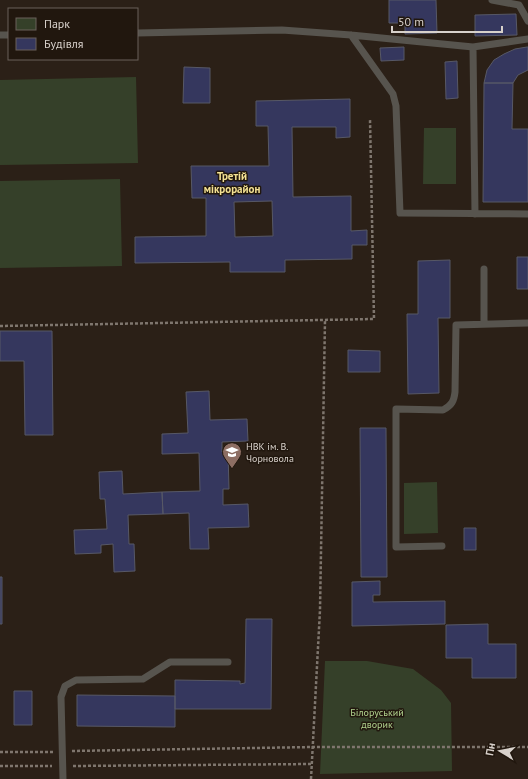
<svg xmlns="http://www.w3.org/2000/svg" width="528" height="779" font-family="'PT Sans',sans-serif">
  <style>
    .green { fill: #354029 }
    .building { fill: #35375e; stroke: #575866; fill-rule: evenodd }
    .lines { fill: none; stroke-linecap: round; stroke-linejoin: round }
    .path { stroke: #7f766e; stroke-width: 2.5; stroke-dasharray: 3 2; stroke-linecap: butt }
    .lane { stroke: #57544e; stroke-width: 7 }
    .labels { text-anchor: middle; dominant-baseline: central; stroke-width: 3; stroke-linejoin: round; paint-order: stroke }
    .poi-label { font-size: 10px; fill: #d8d1cb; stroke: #21170e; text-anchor: start }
    .park-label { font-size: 10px; fill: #b2d48f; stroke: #21170e }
    .neighbourhood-label { font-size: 11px; font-weight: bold; fill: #f4e294; stroke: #21170e }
  </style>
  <rect width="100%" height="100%" fill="#2b2017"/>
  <!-- green -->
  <path class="green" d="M136,77L138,163L0,165V80Z
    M424,128H456V184H423Z
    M120,179L122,266L0,268V181Z
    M437,482L438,533L404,534V483Z
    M325,661H367L413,669L441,690L451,703L452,771L320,774Z"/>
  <!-- building -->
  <path class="building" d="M389,0H436L437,33L405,34V23H389Z
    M516,14L517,35L475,36V15Z
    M404,47V60L381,61L380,48Z
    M527,47H528V70L518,75L513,83H484L487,70L494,60L504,54L515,49Z
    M457,61L458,98L446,99L445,62Z
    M184,67L210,68V103H183Z
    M484,83H513L512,129H528V202H483Z
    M350,99V137L336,138V127H292L293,197L351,196V231L367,230V245H352V259L285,260V272H230V262L135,263V237L206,236V198H192L191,166H269L268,126H256V101ZM272,201L273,236L235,237L234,202Z
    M517,257H528V289H517Z
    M450,260V318H438L439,393L408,394L407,314H418V261Z
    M0,331H52L53,435H25L24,361H0Z
    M348,350L380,351V372H348Z
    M209,391L210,420L247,419L248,441L222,442V452H228L229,489H223V505L248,504L249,527L208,528L209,549H190L189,513L163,514L162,492L200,491L199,453L162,454V434L188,433L186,392Z
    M360,428H386L387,577H361Z
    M122,471L123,494L162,492L163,514L128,515L129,544H134L135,571L114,572L113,544L101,545V553L75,554L74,530L107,529L105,499H100L99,472Z
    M464,528H476V550H464Z
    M0,577H2V624H0Z
    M380,581V595H373V602L445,601V624L352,626V582Z
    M246,619H272L271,709H175V680L240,681V684L245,683Z
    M488,624V644H516V678H472V658H446V625Z
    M14,691H32V725H14Z
    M77,695L175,696V727L77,726Z"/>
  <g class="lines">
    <!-- path -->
    <path class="path" d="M0,326L374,319L370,119
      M72,751L314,747H528
      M0,752H53
      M0,766H52
      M73,766L312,764
      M311,779L320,610L325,320"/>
    <!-- lane -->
    <path class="lane" d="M492,0L519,5L528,21
      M137,33L282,30L351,35L473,47L528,39
      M0,35H9
      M351,35L393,94L396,106L400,213L528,214
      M473,47L475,214
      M484,269V324
      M442,546L396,547V409L443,410C452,405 454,401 455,392L456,325L528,323
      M63,779L61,697L65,686L76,680L143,679L170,662H228"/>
  </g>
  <!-- icons -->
  <defs>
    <symbol id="school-pin" viewBox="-11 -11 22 30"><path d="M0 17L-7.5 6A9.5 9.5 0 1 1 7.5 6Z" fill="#8d6e63" stroke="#21170e"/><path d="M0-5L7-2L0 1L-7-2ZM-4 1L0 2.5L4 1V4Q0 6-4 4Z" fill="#fff"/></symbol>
  </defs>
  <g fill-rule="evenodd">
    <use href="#school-pin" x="221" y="441" width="22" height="30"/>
  </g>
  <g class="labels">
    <!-- poi labels -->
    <g class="poi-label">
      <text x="246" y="446">НВК ім. В.<tspan x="246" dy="12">Чорновола</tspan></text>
    </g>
    <!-- park labels -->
    <g class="park-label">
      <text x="377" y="712">Білоруський<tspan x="377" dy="12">дворик</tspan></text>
    </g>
    <!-- neighbourhood labels -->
    <g class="neighbourhood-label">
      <text x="232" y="176">Третій<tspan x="232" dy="13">мікрорайон</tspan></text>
    </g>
  </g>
  <!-- legend -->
  <rect x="8" y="8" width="130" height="52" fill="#21170e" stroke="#6a615a"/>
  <rect x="16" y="18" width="20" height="12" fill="#354029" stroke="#6a615a"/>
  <text x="44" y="28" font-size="12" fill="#d8d1cb">Парк</text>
  <rect x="16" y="38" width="20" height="12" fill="#35375e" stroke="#6a615a"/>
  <text x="44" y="48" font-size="12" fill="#d8d1cb">Будівля</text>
  <!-- north arrow -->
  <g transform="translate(500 751) rotate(280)" stroke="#21170e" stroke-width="3" paint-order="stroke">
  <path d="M0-3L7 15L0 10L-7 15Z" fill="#d8d1cb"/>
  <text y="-6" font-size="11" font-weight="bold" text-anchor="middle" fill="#d8d1cb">Пн</text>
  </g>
  <!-- scale -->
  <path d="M392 26v6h110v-6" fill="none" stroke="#d8d1cb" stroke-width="2"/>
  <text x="398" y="26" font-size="12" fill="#d8d1cb" stroke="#21170e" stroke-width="3" paint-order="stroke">50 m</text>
</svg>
